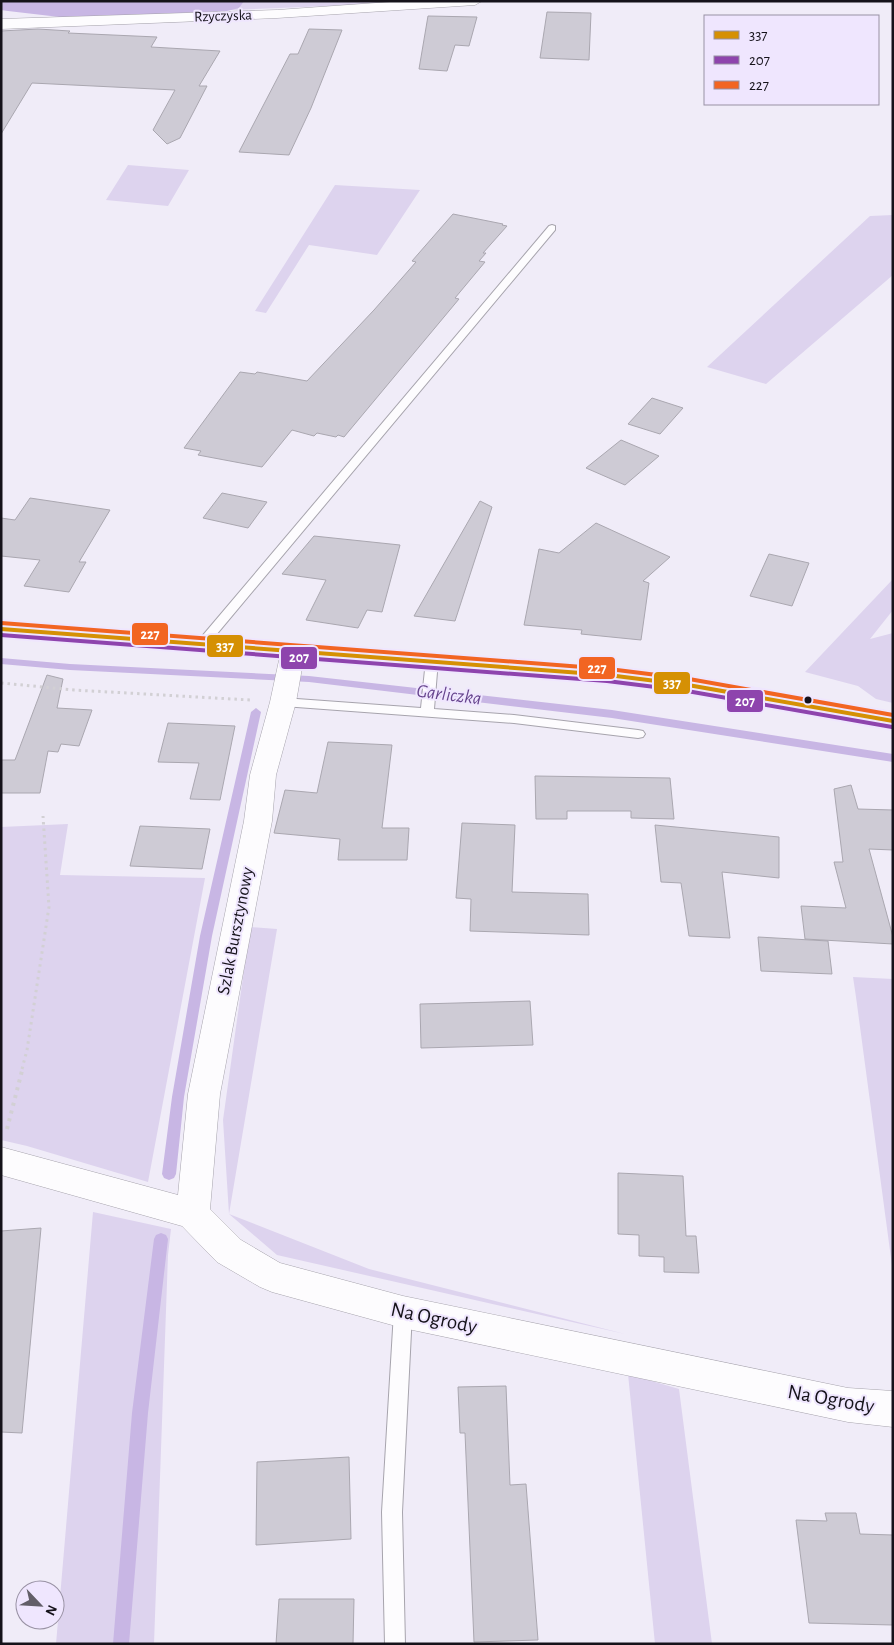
<svg xmlns="http://www.w3.org/2000/svg" width="894" height="1645" font-family="'Alegreya Sans',sans-serif">
  <style>
    .green { fill: #ddd3ee }
    .lines { fill: none; stroke-linecap: round; stroke-linejoin: round }
    .stream { fill: #c8b6e4; fill-rule: evenodd }
    .river { fill: #c8b6e4; fill-rule: evenodd }
    .building { fill: #cecbd5; stroke: #aaa7b0 }
    .service-casing { stroke: #a7a4ad; stroke-width: 2 }
    .minor-casing { stroke: #a7a4ad; stroke-width: 1 }
    .secondary-casing { stroke: #a7a4ad; stroke-width: 1 }
    .path-far1 { stroke: #d2d0d4; stroke-width: 3; stroke-dasharray: 2.5 4; stroke-linecap: butt }
    .path { stroke: #d2d0d4; stroke-width: 4; stroke-dasharray: 3 5; stroke-linecap: butt }
    .service { fill: #fdfcfe; fill-rule: evenodd }
    .minor { fill: #fdfcfe; fill-rule: evenodd }
    .secondary { fill: #fdfcfe; fill-rule: evenodd }
    .bus-1-casing { stroke: #efe6fe; stroke-width: 8 }
    .bus-2-casing { stroke: #efe6fe; stroke-width: 8 }
    .bus-3-casing { stroke: #efe6fe; stroke-width: 8 }
    .bus-1 { stroke: #d59004; stroke-width: 4 }
    .bus-2 { stroke: #8e44ad; stroke-width: 4 }
    .bus-3 { stroke: #f26522; stroke-width: 4 }
    .bus-dot { fill: #15121a; stroke: #efe6fe; stroke-width: 2 }
    .labels { text-anchor: middle; dominant-baseline: central; stroke-width: 4; stroke-linejoin: round; paint-order: stroke }
    .far-street-label { font-size: 15px; fill: #15121a; stroke: #efe6fe }
    .street-label { font-size: 18px; fill: #15121a; stroke: #efe6fe }
    .water-label { font-size: 19px; font-style: italic; fill: #66448d; stroke: #efe6fe }
    .near-street-label { font-size: 21px; fill: #15121a; stroke: #efe6fe }
    .line-badge { stroke: #efe6fe; stroke-width: 2 }
    .badge-label { font-size: 14px; text-anchor: middle; font-weight: bold; fill: #fff }
  </style>
  <rect width="100%" height="100%" fill="#f0ecf8"/>
  <!-- green -->
  <path class="green" d="M1,1H451L107,15L88,11L1,3Z
    M128,165L189,170L168,206L106,200Z
    M335,185L420,190L377,255L309,245L266,313L255,311Z
    M893,215V275L766,384L707,367L870,216Z
    M893,579V610L870,639L893,633V703L876,699L858,686L805,672Z
    M68,824L60,875L205,878L148,1182L27,1146L1,1140V827Z
    M250,927L277,929L229,1214L369,1269L625,1334L277,1255L229,1214L223,1120Z
    M853,977L893,979V1273L856,997Z
    M93,1212L171,1229L168,1255L154,1644H56Z
    M628,1374L679,1389L712,1644H655Z"/>
  <g class="lines">
    <!-- stream -->
    <path class="stream" d="M1,658L70,664L309,676L612,710L893,754V762L612,718L309,682L70,670L1,664Z
      M256,708L261,712L212,936L184,1097L176,1174L174,1178L169,1180L164,1178L162,1174L172,1097L200,936L251,712Z
      M161,1233L166,1235L168,1239L148,1413L129,1644H113L132,1413L154,1239L156,1235Z"/>
    <!-- river -->
    <path class="river" d="M1,1H244L239,8L227,11L68,18L8,11L1,10Z"/>
  </g>
  <!-- building -->
  <path class="building" d="M547,12L591,13L589,60L540,58Z
    M428,16L477,17L469,46L455,45L447,71L419,69Z
    M38,29L70,31L68,33L157,37L151,47L220,51L199,86H207L180,138L167,144L153,130L175,90L32,83L1,134V31Z
    M309,29L342,30L311,108L289,155L239,152L290,54H298Z
    M453,214L503,224L502,225L507,226L483,253H486L479,261L485,262L455,298L459,299L344,437L338,435L336,437L317,433L314,436L292,430L262,467L198,455L201,451L184,448L240,372L255,374L257,372L307,381L374,310L416,262L412,261Z
    M652,398L683,408L660,434L628,424Z
    M621,440L659,456L625,485L586,468Z
    M222,493L267,502L248,528L203,518Z
    M30,498L110,510L79,562H86L69,592L24,586L40,560L1,556V518L15,520Z
    M480,501L492,507L455,621L414,616Z
    M596,523L670,557L643,581L649,583L641,640L581,634L582,630L524,625L539,549L559,553Z
    M314,536L400,545L382,612L367,610L358,628L306,620L326,580L282,574Z
    M769,554L809,563L792,606L750,596Z
    M47,675L63,679L57,708L92,710L79,746L61,744L58,752L48,751L40,793H1V760H15Z
    M168,723L235,726L220,800L190,799L199,763L158,762Z
    M328,742L392,745L382,828H409L407,860H338L340,839L274,833L285,790L317,793Z
    M535,776L670,778L674,819L631,818V811H567V819H536Z
    M851,785L858,809L893,810V850L869,849L893,937V944L805,939L801,906L846,908L834,862H843L834,789Z
    M462,823L515,825L512,892L588,894L589,935L470,931L471,899L456,898Z
    M655,825L779,837V878L722,872L730,938L689,936L681,883L661,882Z
    M140,826L210,829L202,869L130,866Z
    M758,937L828,941L832,974L761,971Z
    M530,1001L533,1045L421,1048L420,1004Z
    M618,1173L683,1176L686,1236H696L699,1273L664,1272V1257L639,1256V1235L618,1234Z
    M41,1228L22,1433L1,1432V1231Z
    M506,1386L510,1485L526,1484L538,1640L474,1642L465,1433H460L458,1387Z
    M349,1457L351,1539L256,1545L257,1462Z
    M825,1513H856L860,1534L893,1535V1625L809,1623L796,1520L827,1521Z
    M279,1599H354L353,1644H276Z"/>
  <g class="lines">
    <defs>
      <path id="service" d="M552,225L555,226V230L206,647H198L196,644L198,641L549,226Z
        M432,656L438,660L434,709L514,715L638,730L643,731L645,734L643,737L638,738L514,723L283,706L277,702L283,698L421,708L426,660Z
        M403,1304L409,1306L412,1312L402,1512L405,1644H385L382,1512L394,1312L397,1306Z"/>
      <path id="minor" d="M404,1H482L475,5L277,18L1,29V19L277,10Z
        M293,643L302,645L305,651L296,702L276,775L272,821L220,1094L210,1209L241,1240L280,1263L403,1296L848,1388L893,1391V1427L848,1422L403,1328L272,1292L260,1287L217,1262L182,1226L1,1175V1147L178,1195L188,1094L244,821L250,775L270,702L281,651L284,645Z"/>
      <path id="secondary" d="M1,621L608,667L688,677L893,712V730L688,693L608,683L1,637Z"/>
    </defs>
    <!-- service casing -->
    <use href="#service" class="service-casing"/>
    <!-- minor casing -->
    <use href="#minor" class="minor-casing"/>
    <!-- secondary casing -->
    <use href="#secondary" class="secondary-casing"/>
    <!-- path-far1 -->
    <path class="path-far1" d="M1,683L74,690L250,700
      M22,1069L27,1050L49,907L43,816"/>
    <!-- path -->
    <path class="path" d="M7,1129L23,1067"/>
    <!-- service -->
    <use href="#service" class="service"/>
    <!-- minor -->
    <use href="#minor" class="minor"/>
    <!-- secondary -->
    <use href="#secondary" class="secondary"/>
    <defs>
      <path id="bus-1" d="M1,629L608,675L688,685L893,721"/>
      <path id="bus-2" d="M1,635L607,681L687,691L892,727"/>
      <path id="bus-3" d="M1,623L609,669L689,679L893,715"/>
    </defs>
    <!-- bus-1 casing -->
    <use href="#bus-1" class="bus-1-casing"/>
    <!-- bus-2 casing -->
    <use href="#bus-2" class="bus-2-casing"/>
    <!-- bus-3 casing -->
    <use href="#bus-3" class="bus-3-casing"/>
    <!-- bus-1 -->
    <use href="#bus-1" class="bus-1"/>
    <!-- bus-2 -->
    <use href="#bus-2" class="bus-2"/>
    <!-- bus-3 -->
    <use href="#bus-3" class="bus-3"/>
  </g>
  <!-- markers -->
  <circle class="bus-dot" cx="808" cy="700" r="4.5"/>
  <g class="labels">
    <!-- far-street labels -->
    <g class="far-street-label">
      <text transform="translate(223 16) rotate(-2)">Rzyczyska</text>
    </g>
    <!-- street labels -->
    <g class="street-label">
      <text transform="translate(236 931) rotate(-79)">Szlak Bursztynowy</text>
    </g>
    <!-- water labels -->
    <g class="water-label">
      <text transform="translate(449 695) rotate(7)">Garliczka</text>
    </g>
    <!-- near-street labels -->
    <g class="near-street-label">
      <text transform="translate(434 1318) rotate(12)">Na Ogrody</text>
      <text transform="translate(831 1399) rotate(10)">Na Ogrody</text>
    </g>
  </g>
  <g class="line-badge">
    <rect x="131" y="622" width="38" height="24" rx="5" fill="#f26522"/>
    <rect x="206" y="634" width="38" height="24" rx="5" fill="#d59004"/>
    <rect x="280" y="646" width="38" height="24" rx="5" fill="#8e44ad"/>
    <rect x="578" y="656" width="38" height="24" rx="5" fill="#f26522"/>
    <rect x="653" y="671" width="38" height="24" rx="5" fill="#d59004"/>
    <rect x="726" y="689" width="38" height="24" rx="5" fill="#8e44ad"/>
  </g>
  <g class="badge-label">
    <text x="150" y="639">227</text>
    <text x="225" y="651">337</text>
    <text x="299" y="662">207</text>
    <text x="597" y="673">227</text>
    <text x="672" y="688">337</text>
    <text x="745" y="706">207</text>
  </g>
  <!-- border -->
  <rect width="894" height="1645" fill="none" stroke="#15121a" stroke-width="5"/>
  <!-- legend -->
  <rect x="704" y="15" width="175" height="90" fill="#efe6fe" stroke="#9891a3"/>
  <rect x="714" y="31" width="25" height="8" fill="#d59004" stroke="#9891a3"/>
  <text x="749" y="40" font-size="15" fill="#15121a">337</text>
  <rect x="714" y="56" width="25" height="8" fill="#8e44ad" stroke="#9891a3"/>
  <text x="749" y="65" font-size="15" fill="#15121a">207</text>
  <rect x="714" y="81" width="25" height="8" fill="#f26522" stroke="#9891a3"/>
  <text x="749" y="90" font-size="15" fill="#15121a">227</text>
  <!-- north arrow -->
  <g transform="translate(40 1605) rotate(115)"><circle r="24" fill="#efe6fe" stroke="#9891a3"/>
  <path d="M0-4L9 19L0 12L-9 19Z" fill="#625e68"/>
  <text y="-8" font-size="14" font-weight="bold" text-anchor="middle" fill="#15121a">N</text>
  </g>
</svg>
